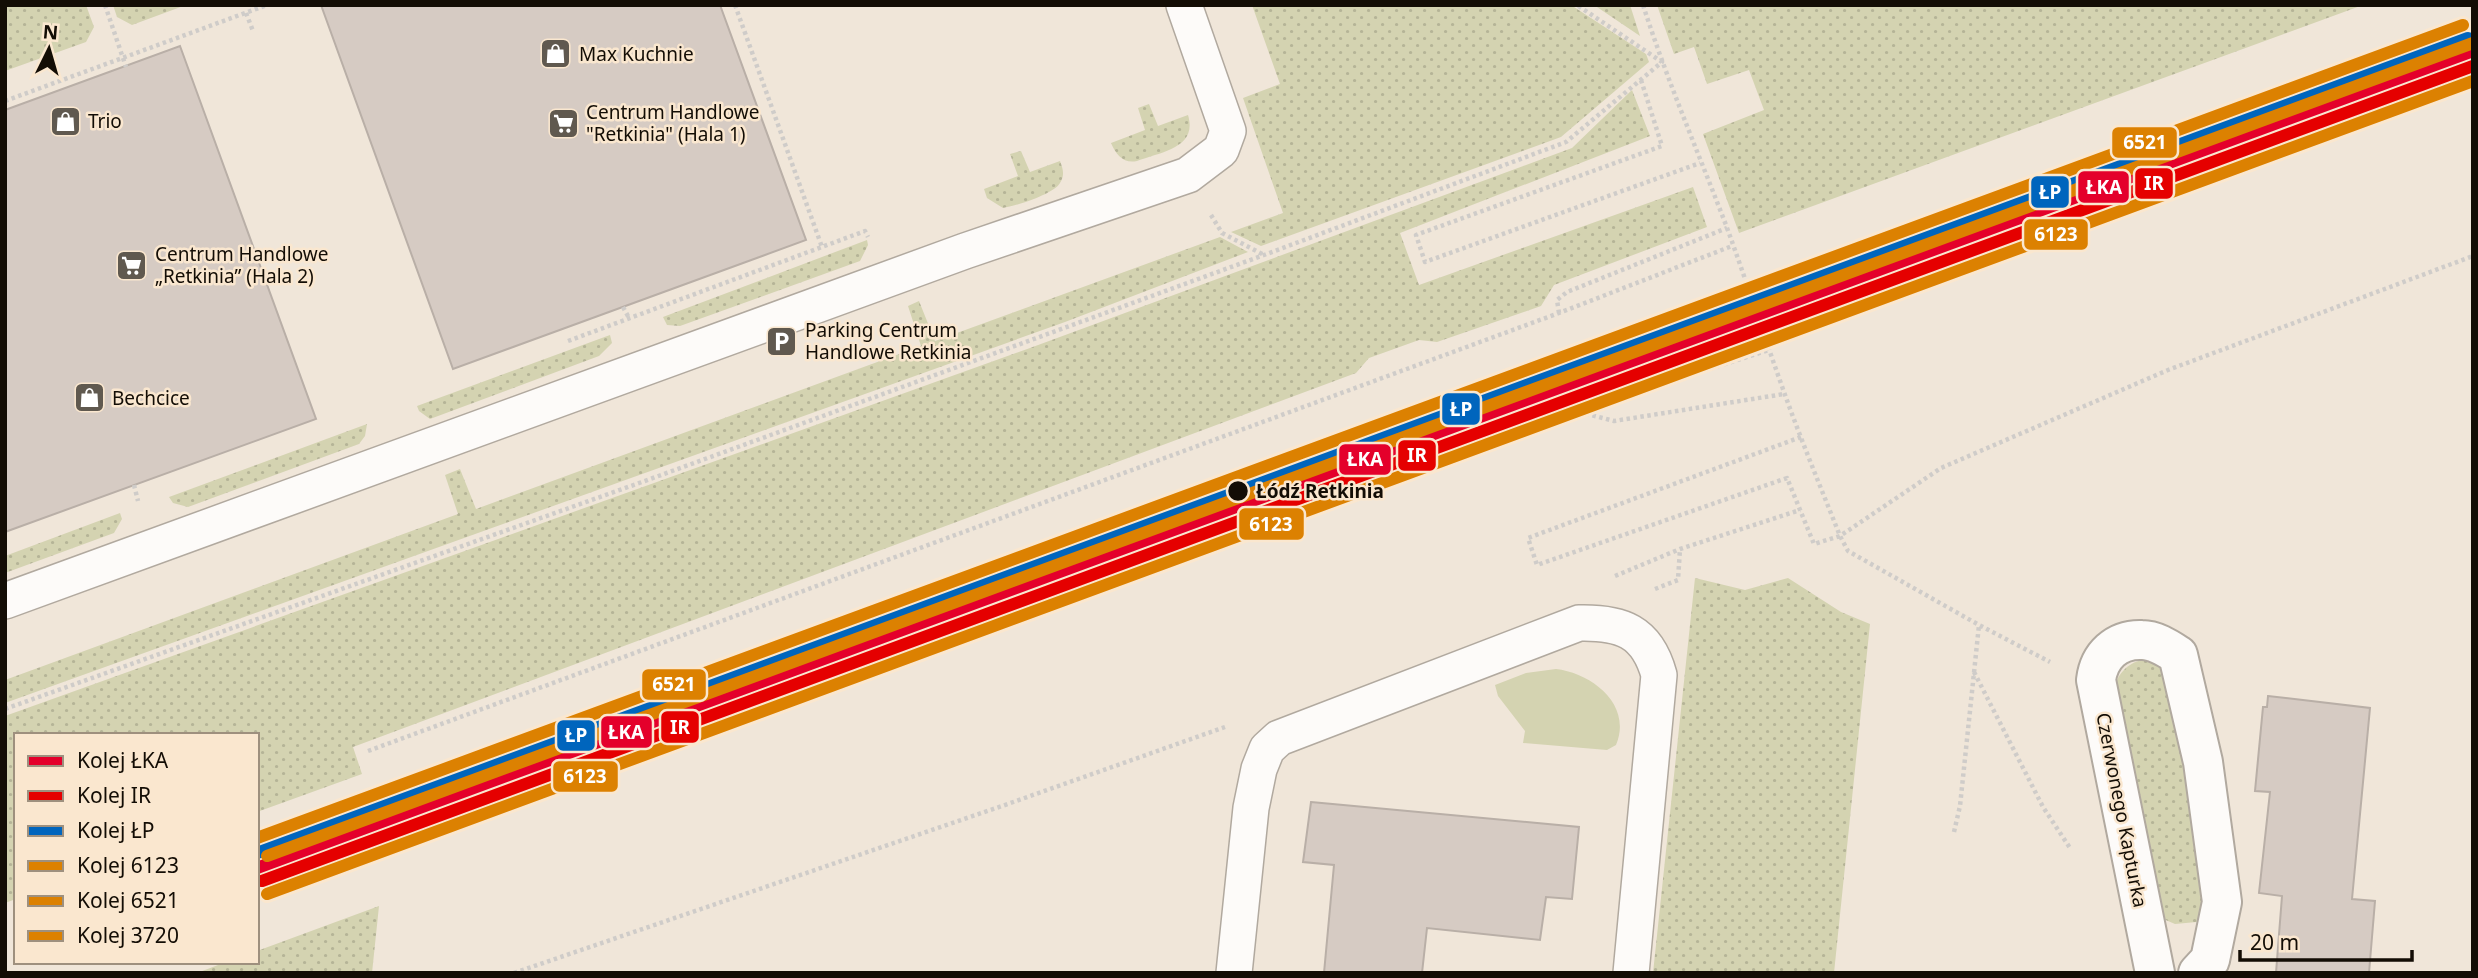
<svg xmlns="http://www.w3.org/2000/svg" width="2478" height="978" font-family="'Noto Sans',sans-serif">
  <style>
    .grass { fill: url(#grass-dots) }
    .park { fill: #d4d3b1 }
    .building { fill: #d6cbc3; stroke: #b9afa7; stroke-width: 2 }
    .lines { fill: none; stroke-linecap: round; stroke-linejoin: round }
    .lane-casing { stroke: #b1a99f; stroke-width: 38 }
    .street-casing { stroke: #b1a99f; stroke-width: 42 }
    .path { stroke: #cfccc9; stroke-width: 4.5; stroke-dasharray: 3.5 3.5; stroke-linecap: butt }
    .lane { stroke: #fdfbf9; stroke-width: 35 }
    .street { stroke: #fdfbf9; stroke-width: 38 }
    .rail-1-casing { stroke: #fae7cf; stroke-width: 18 }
    .rail-2-casing { stroke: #fae7cf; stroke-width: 18 }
    .rail-3-casing { stroke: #fae7cf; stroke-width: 18 }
    .rail-4-casing { stroke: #fae7cf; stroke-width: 18 }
    .rail-5-casing { stroke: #fae7cf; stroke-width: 18 }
    .rail-6-casing { stroke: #fae7cf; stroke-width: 18 }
    .rail-1 { stroke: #e4002b; stroke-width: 12 }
    .rail-2 { stroke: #e50000; stroke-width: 12 }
    .rail-3 { stroke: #0065bd; stroke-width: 12 }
    .rail-4 { stroke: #dc8101; stroke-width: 12 }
    .rail-5 { stroke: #dc8101; stroke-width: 12 }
    .rail-6 { stroke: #dc8101; stroke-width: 12 }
    .stop-dot { fill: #130d05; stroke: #fae7cf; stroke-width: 2.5 }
    .labels { text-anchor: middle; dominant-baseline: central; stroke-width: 5; stroke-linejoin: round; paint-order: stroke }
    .poi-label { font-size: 19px; fill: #130d05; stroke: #fae7cf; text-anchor: start }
    .stop-label { font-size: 19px; font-weight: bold; fill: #130d05; stroke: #fae7cf; text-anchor: start }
    .street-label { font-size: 19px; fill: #130d05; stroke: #fae7cf }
    .line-badge { stroke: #fae7cf; stroke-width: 2.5 }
    .badge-label { font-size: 19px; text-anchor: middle; font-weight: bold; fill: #fff }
  </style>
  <defs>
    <pattern id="grass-dots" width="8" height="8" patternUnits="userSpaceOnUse" patternTransform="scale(1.75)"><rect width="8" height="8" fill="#d4d3b1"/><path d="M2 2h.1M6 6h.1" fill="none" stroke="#b5b497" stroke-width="1.8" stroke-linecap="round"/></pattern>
  </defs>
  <rect width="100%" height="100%" fill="#f0e6d9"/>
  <!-- grass -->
  <path class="grass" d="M5,5H86L94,27L86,42L5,71Z
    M113,5H186L132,25L117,17Z
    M1252,5H1571L1646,54L1649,62L1561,137L1261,246L1231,232L1283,213L1243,98L1280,84Z
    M1594,5H1630L1640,36Z
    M1657,5H2363L1739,233L1703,134L1764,110L1749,70L1707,84L1694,47L1674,54Z
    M1632,90L1650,136L1400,233L1419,285L1693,187L1707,227L1554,285L1541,306L1437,342L1419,340L1369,358L1356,373L353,747L362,774L257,812V735H16V899L5,903V716L1030,348L1572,148Z
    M1149,104L1158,126L1188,115C1198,148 1161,152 1137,161C1124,164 1116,155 1111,143L1145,130L1138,108Z
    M1021,151L1030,172L1060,161C1063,169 1065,175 1060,183C1054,194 1016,206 1003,208L987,198L984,189L1018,176L1010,154Z
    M1220,237L1248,252L1065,322L5,703V680L458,514L445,475L460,469L476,509L921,346L908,306L919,301L935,341Z
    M867,240L868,245L860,261L680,326L667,325L663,317Z
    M610,335L612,343L599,356L430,419L419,411L417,406Z
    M367,424L365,436L359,444L188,507L173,503L169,497Z
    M120,513L122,519L114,533L5,573V556Z
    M1695,578L1745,590L1788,578L1841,612L1870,624L1834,973H1653Z
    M2147,659L2157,663L2163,669L2217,905L2207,921L2175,924L2154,915L2112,690C2120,672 2127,662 2147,659Z
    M379,906L372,973H197L226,962H257V951Z"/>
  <!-- park -->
  <path class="park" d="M1556,669C1591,673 1633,704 1616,745L1607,750L1523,743L1525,731L1498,696L1495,685L1526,673Z"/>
  <!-- building -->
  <path class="building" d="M321,5H720L806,240L453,369Z
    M180,46L316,419L5,532V110Z
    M2268,696L2370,708L2352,899L2375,901L2369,973H2276L2282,896L2259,893L2270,792L2255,791L2263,707H2267Z
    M1311,802L1579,827L1572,899L1546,897L1540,940L1427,928L1422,973H1324L1334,865L1303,862Z"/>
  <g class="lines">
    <defs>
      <path id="lane" d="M5,601L965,251L1188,175L1221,150L1228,131L1184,5
        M1234,973L1251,808L1259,769L1267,749L1279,738L1579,623C1621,622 1647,631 1659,675L1631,973"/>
      <path id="street" d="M2155,973L2096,680C2099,656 2116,639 2142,640C2155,640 2167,648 2178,655L2203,762L2222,902L2210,960L2198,973"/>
    </defs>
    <!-- lane casing -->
    <use href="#lane" class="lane-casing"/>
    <!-- street casing -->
    <use href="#street" class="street-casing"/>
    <!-- path -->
    <path class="path" d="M105,5L126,67
      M735,5L822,247
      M1643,5C1667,80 1698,152 1726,225C1746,280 1764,336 1784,392C1801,440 1821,488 1840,536L1848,551L1979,625L2050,662
      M246,13L253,31
      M1641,80L1662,146L1416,235L1425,262L1700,163
      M5,101L267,5
      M1211,215L1222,233L1264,255
      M623,307L629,318
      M1559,313L1557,300L1567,292L1727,228
      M568,341L865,231L868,237
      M1577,411L1769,350
      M1801,437L1528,538L1537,565L1787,478L1814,544L1840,536L1941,468L2168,370L2473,256
      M134,485L138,501
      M1615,576L1680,549L1800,510
      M1655,589L1678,580L1680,549
      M1974,672L2043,807L2070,848
      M5,709L642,482L1264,255L1566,142L1662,62L1577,5
      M368,751L1559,313L1732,246
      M1954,832L1960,806L1979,625
      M403,843L1576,411L1614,421L1784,394
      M514,973L1002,806L1225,727"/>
    <!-- lane -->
    <use href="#lane" class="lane"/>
    <!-- street -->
    <use href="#street" class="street"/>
    <defs>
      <path id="rail-1" d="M257,868L2473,51"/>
      <path id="rail-2" d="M262,881L2473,66"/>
      <path id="rail-3" d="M257,853L2468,38"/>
      <path id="rail-4" d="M267,894L2473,81"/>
      <path id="rail-5" d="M257,838L2463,25"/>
      <path id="rail-6" d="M267,856L2473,43"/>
    </defs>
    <!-- rail-1 casing -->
    <use href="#rail-1" class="rail-1-casing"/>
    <!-- rail-2 casing -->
    <use href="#rail-2" class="rail-2-casing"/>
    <!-- rail-3 casing -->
    <use href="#rail-3" class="rail-3-casing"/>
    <!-- rail-4 casing -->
    <use href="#rail-4" class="rail-4-casing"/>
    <!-- rail-5 casing -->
    <use href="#rail-5" class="rail-5-casing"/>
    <!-- rail-6 casing -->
    <use href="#rail-6" class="rail-6-casing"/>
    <!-- rail-1 -->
    <use href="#rail-1" class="rail-1"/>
    <!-- rail-2 -->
    <use href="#rail-2" class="rail-2"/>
    <!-- rail-3 -->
    <use href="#rail-3" class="rail-3"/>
    <!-- rail-4 -->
    <use href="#rail-4" class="rail-4"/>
    <!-- rail-5 -->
    <use href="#rail-5" class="rail-5"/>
    <!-- rail-6 -->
    <use href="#rail-6" class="rail-6"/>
  </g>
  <!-- icons -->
  <defs>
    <symbol id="shop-square" viewBox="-11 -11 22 22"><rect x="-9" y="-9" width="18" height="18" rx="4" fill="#60594f" stroke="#fae7cf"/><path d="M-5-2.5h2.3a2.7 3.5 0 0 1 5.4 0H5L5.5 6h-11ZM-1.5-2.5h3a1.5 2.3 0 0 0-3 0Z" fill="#fff"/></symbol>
    <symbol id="supermarket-square" viewBox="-11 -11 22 22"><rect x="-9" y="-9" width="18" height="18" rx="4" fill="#60594f" stroke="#fae7cf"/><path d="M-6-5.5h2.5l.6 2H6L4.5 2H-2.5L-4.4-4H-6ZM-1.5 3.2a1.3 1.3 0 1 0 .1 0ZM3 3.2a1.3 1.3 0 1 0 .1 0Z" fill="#fff"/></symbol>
    <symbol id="parking-square" viewBox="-11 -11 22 22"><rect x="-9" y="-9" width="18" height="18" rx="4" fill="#60594f" stroke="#fae7cf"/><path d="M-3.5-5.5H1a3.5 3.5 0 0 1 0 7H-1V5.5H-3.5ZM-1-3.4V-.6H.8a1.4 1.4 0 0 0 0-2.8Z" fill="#fff"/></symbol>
  </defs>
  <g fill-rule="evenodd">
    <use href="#shop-square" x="538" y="36" width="35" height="35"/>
    <use href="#shop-square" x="48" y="104" width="35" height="35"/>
    <use href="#supermarket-square" x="546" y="106" width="35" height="35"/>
    <use href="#supermarket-square" x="114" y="248" width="35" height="35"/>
    <use href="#parking-square" x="764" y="324" width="35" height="35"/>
    <use href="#shop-square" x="72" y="380" width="35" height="35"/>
  </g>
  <!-- markers -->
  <circle class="stop-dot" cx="1238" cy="491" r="11"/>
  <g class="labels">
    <!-- poi labels -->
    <g class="poi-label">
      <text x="579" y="54">Max Kuchnie</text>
      <text x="586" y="112">Centrum Handlowe<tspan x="586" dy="22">"Retkinia" (Hala 1)</tspan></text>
      <text x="88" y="121">Trio</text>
      <text x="155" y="254">Centrum Handlowe<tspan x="155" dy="22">„Retkinia” (Hala 2)</tspan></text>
      <text x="805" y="330">Parking Centrum<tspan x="805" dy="22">Handlowe Retkinia</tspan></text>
      <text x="112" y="398">Bechcice</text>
    </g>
    <!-- stop labels -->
    <g class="stop-label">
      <text x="1256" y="491">Łódź Retkinia</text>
    </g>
    <!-- street labels -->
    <g class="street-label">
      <text transform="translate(2122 810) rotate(79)">Czerwonego Kapturka</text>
    </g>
  </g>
  <g class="line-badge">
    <rect x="2111" y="126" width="67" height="33" rx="7" fill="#dc8101"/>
    <rect x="2134" y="167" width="40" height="33" rx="7" fill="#e50000"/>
    <rect x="2077" y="170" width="53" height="34" rx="7" fill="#e4002b"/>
    <rect x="2030" y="175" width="40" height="34" rx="7" fill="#0065bd"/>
    <rect x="2023" y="218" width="66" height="33" rx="7" fill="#dc8101"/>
    <rect x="1441" y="392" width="40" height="34" rx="7" fill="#0065bd"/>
    <rect x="1397" y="439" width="40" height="33" rx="7" fill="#e50000"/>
    <rect x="1338" y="443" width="54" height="33" rx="7" fill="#e4002b"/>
    <rect x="1238" y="507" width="67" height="34" rx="7" fill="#dc8101"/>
    <rect x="641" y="668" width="66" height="33" rx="7" fill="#dc8101"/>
    <rect x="660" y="710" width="40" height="34" rx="7" fill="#e50000"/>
    <rect x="600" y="715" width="53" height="34" rx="7" fill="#e4002b"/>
    <rect x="556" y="719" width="40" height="33" rx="7" fill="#0065bd"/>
    <rect x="552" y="760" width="67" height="33" rx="7" fill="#dc8101"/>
  </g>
  <g class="badge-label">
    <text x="2145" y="149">6521</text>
    <text x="2154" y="190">IR</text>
    <text x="2104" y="194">ŁKA</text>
    <text x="2050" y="199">ŁP</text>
    <text x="2056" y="241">6123</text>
    <text x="1461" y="416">ŁP</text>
    <text x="1417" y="462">IR</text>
    <text x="1365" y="466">ŁKA</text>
    <text x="1271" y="531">6123</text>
    <text x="674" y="691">6521</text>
    <text x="680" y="734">IR</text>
    <text x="626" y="739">ŁKA</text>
    <text x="576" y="742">ŁP</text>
    <text x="585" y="783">6123</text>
  </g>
  <!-- border -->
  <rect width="2478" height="978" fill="none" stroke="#130d05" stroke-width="14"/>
  <!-- legend -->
  <rect x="14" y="733" width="245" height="231" fill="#fae7cf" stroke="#9e907e" stroke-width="2"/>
  <rect x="28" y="756" width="35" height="10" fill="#e4002b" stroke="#9e907e" stroke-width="2"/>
  <text x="77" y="768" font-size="21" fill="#130d05">Kolej ŁKA</text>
  <rect x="28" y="791" width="35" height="10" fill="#e50000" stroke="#9e907e" stroke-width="2"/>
  <text x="77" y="803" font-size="21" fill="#130d05">Kolej IR</text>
  <rect x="28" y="826" width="35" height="10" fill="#0065bd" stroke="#9e907e" stroke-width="2"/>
  <text x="77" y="838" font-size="21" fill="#130d05">Kolej ŁP</text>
  <rect x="28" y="861" width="35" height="10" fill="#dc8101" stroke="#9e907e" stroke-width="2"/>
  <text x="77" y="873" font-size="21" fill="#130d05">Kolej 6123</text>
  <rect x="28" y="896" width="35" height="10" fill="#dc8101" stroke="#9e907e" stroke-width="2"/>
  <text x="77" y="908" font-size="21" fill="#130d05">Kolej 6521</text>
  <rect x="28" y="931" width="35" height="10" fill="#dc8101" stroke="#9e907e" stroke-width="2"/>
  <text x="77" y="943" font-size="21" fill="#130d05">Kolej 3720</text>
  <!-- north arrow -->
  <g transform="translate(49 49) rotate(5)" stroke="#fae7cf" stroke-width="5" paint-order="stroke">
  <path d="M0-5L12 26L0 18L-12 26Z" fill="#130d05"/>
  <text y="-10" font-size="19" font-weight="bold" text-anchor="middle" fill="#130d05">N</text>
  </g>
  <!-- scale -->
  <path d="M2240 950v10h172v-10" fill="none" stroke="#130d05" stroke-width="3.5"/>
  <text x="2250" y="950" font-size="21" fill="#130d05" stroke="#fae7cf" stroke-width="5" paint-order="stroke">20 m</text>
</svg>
